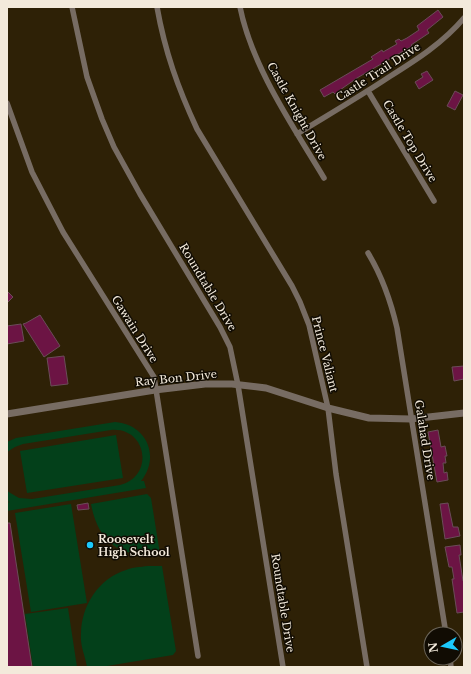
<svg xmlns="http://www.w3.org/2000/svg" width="471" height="674" font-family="'Libre Baskerville',serif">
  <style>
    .pitch { fill: #03401a }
    .building { fill: #6c1444; stroke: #6a4c58 }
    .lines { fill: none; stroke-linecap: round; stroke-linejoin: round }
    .minor { stroke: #776c63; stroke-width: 5.5 }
    .tertiary { stroke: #776c63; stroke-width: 7 }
    .poi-dot { fill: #1cc9fc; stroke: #110c03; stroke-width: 1.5 }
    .labels { text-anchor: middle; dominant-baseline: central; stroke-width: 3; stroke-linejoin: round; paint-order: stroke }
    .street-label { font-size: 11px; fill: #f3eadb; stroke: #110c03 }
    .poi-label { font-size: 11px; font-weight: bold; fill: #f3eadb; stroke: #110c03; text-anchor: start }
  </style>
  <rect width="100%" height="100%" fill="#2e2106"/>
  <!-- pitch -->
  <path class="pitch" d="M115,422C146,424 161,456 141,481H144L146,488L7,511V503L10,502L7,501V491L19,498L32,499L120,485C155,476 147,427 111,430L23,444L15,447L7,452V442L16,438Z
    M116,435L123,478L27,493L20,451Z
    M147,494L151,498L160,554C122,559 98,543 91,504Z
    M71,504L87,603L31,612L15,513Z
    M148,566H162L176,651L173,655L101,667H87C85,655 80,646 81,634C81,606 99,578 126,570C133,567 140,567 148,566Z
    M68,608L77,667H33L25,614Z"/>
  <!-- building -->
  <path class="building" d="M438,10L443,17L427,30L429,33L411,45L412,46L357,78L340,90L335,94L333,92L324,97L320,90L373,59L371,57L382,50L383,52L397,44L395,41L399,39L401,41L407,38L419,30L417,26Z
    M427,71L433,80L419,89L415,82L423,77L421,74Z
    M455,91L463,95L455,110L447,106Z
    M7,291L13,297L7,303Z
    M40,315L60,346L44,357L23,324L26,323Z
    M21,324L24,341L7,344V326Z
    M64,356L68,384L51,386L47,358Z
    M464,366V379L454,381L452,367Z
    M438,430L441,447L445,446L447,456H445L446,463H443L444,473L447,472L448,480L437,482L428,432Z
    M88,503L89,509L78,510L77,505Z
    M448,503L453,527H458L460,536L445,539L440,504Z
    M7,523H10L32,667H7Z
    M460,545L461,555H459L463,581H464V612L457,613L452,579H454L452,567H449L445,547Z"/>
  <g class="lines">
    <!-- minor -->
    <path class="minor" d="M72,7L87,77L102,119L114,147L140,194L220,327L230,347L238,385L283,667
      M157,7C165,52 178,88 197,129L292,286L300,302L309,325L328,408L336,474L367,667
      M240,7C252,67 293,126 324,178
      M368,91L434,201
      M7,103L32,172L63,232L154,377L198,656
      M297,134C328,115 359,97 389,77C416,60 443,43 464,18
      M368,253C382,276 391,302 397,328L446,634
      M450,658L451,667"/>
    <!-- tertiary -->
    <path class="tertiary" d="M7,414L155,390L205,384H232L266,388L328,408L369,418L411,419L464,413"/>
  </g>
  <!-- markers -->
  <circle class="poi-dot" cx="90" cy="545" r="4"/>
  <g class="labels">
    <!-- street labels -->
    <g class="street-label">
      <text transform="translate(378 72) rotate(-33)">Castle Trail Drive</text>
      <text transform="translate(297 111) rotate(61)">Castle Knight Drive</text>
      <text transform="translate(410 141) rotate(59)">Castle Top Drive</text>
      <text transform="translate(208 287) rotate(59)">Roundtable Drive</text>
      <text transform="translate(135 329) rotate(58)">Gawain Drive</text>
      <text transform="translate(325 354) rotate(76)">Prince Valiant</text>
      <text transform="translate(176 378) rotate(-6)">Ray Bon Drive</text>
      <text transform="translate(425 440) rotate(81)">Galahad Drive</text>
      <text transform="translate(283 603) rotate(81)">Roundtable Drive</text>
    </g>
    <!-- poi labels -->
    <g class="poi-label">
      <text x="98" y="539">Roosevelt<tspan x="98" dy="13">High School</tspan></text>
    </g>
  </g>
  <!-- border -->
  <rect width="471" height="674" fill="none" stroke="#f3eadb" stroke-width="16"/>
  <!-- north arrow -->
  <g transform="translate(443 646) rotate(261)"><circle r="19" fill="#110c03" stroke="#6b6559"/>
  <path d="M0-3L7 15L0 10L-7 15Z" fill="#1cc9fc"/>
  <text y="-6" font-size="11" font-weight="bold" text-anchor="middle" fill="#f3eadb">N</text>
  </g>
</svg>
